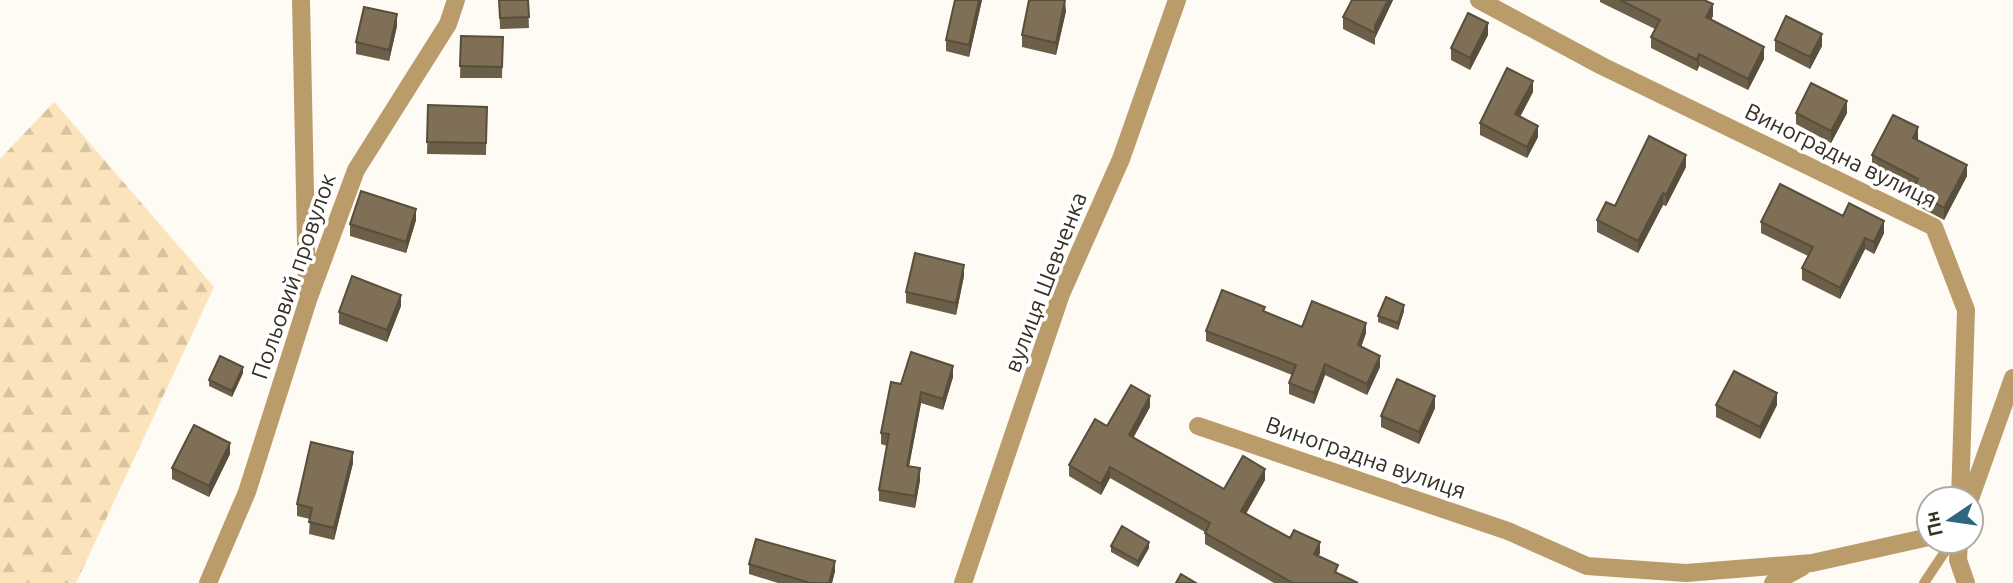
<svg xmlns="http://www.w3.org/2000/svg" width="2013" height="583" font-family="Ubuntu,sans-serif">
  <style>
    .forest { fill: url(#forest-firs) }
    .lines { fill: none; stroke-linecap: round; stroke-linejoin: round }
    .service { stroke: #ba9c6b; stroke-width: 10 }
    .minor { stroke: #ba9c6b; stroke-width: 18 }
    .wall { fill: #6c5f4a }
    .shaded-wall { fill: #584e3c }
    .building { fill: #7e6f56; stroke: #584e3c; stroke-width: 2 }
    .labels { text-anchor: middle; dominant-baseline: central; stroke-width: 7; stroke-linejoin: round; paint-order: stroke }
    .street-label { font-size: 23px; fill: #363025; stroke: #fff }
  </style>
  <defs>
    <pattern id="forest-firs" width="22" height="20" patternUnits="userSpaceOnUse" patternTransform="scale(1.75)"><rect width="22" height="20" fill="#fbe3bc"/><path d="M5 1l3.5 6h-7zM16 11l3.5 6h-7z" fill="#d8c3a1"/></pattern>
  </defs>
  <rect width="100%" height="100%" fill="#fefaf4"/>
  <!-- forest -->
  <path class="forest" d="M54,102L214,287L76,583H0V159Z"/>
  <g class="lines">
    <!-- service -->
    <path class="service" d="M1924,583L1952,541"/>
    <!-- minor -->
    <path class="minor" d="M301,0L307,290
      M1479,0L1602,66L1934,227L1966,310L1960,499
      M1198,426L1508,531L1587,566L1686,573L1812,563L1929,537
      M1970,499L2013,378
      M1959,541L1958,560L1966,583
      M208,583L247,492L308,300L356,170L448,24L456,0
      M963,583L1061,294L1121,159L1177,0
      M1773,583L1802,567"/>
  </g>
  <!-- wall -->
  <path class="wall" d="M499,0H528L529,28L500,29Z
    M982,0L969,57L946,51V40Z
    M1352,0H1393L1375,38V45L1343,29V17Z
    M1600,0H1704L1713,16L1711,20L1764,59L1748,90L1699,66L1697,71L1651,48V37L1655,29L1600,2Z
    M1066,11L1056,55L1022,47V35Z
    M397,26L389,61L356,54V42Z
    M1488,35L1470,70L1451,60V48Z
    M461,36L503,37L502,78H460Z
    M1775,40L1822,46L1810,69L1775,51Z
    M1533,92L1520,117L1538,137L1527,158L1480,135V123Z
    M428,105L487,107L486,155L427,154Z
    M1796,113H1847L1831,143L1796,124Z
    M1918,139V140L1967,176L1944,220L1912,203V191L1913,188L1872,167V155Z
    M1686,167L1666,206L1663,205L1638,253L1597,232V220L1615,206Z
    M1843,216L1884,233L1874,254L1865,249L1840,299L1802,280V268L1808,256L1761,233V222Z
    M416,220L406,253L350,236V224Z
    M964,276L956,315L906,303V292Z
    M401,306L387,342L339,324V312Z
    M1404,311L1398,330L1378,322V316Z
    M1265,312L1302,327L1366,333L1361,347L1380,367L1367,395L1325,375L1314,404L1289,394V383L1292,375L1206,341V331Z
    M243,373L232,397L209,386V380Z
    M953,377L943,410L921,403L909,466L920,480L915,508L879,501V490L887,446L881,444V433L901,384Z
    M1716,405H1777L1760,439L1716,417Z
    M1150,407L1133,437L1224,489L1265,480L1246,514L1290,538L1320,553L1318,556L1338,573L1358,583H1274L1205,544V532L1110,478L1101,495L1069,476V465L1107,426Z
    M1435,408L1419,444L1381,427V416Z
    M230,454L209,497L172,479V468Z
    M353,463L334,540L309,534L310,519L297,516V504Z
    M1111,546L1149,548L1138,567L1111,552Z
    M749,564L835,571L832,583H778L749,574Z"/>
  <!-- shaded-wall -->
  <path class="shaded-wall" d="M979,0H982L969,57V45Z
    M1065,0L1066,11L1056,55V43Z
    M1388,0H1393L1375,38V26Z
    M1713,4V16L1706,29V17Z
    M397,14V26L389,61V50Z
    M1488,23V35L1470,70V58Z
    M1822,34V46L1810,69V57Z
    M1764,47V59L1748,90V79Z
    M1699,54V66L1697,71V60Z
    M1533,81V92L1515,126V114Z
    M1847,101V113L1831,143V131Z
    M1538,126V137L1527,158V147Z
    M1918,127V139L1913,149V138Z
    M1686,155V167L1666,206V195Z
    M1967,165V176L1944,220V208Z
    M1663,193V205L1638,253V241Z
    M416,209V220L406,253V242Z
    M1884,221V233L1874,254V242Z
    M1865,238V249L1840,299V288Z
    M964,265V276L956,315V303Z
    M401,295V306L387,342V330Z
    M1404,305V311L1398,330V323Z
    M1366,323V333L1358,356V345Z
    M1380,356V367L1367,395V384Z
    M1325,364V375L1314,404V393Z
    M953,366V377L943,410V399Z
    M243,367V373L232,397V391Z
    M921,392V403L907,477V466Z
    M1777,393V405L1760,439V427Z
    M1150,396V407L1129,446V435Z
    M1435,396V408L1419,444V432Z
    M230,443V454L209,497V486Z
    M353,452V463L334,540V528Z
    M1110,467V478L1101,495V484Z
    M920,468V480L915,508V496Z
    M1265,469V480L1241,522V511Z
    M1149,542V548L1138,567V561Z
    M1320,542V553L1314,565V554Z
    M835,561V571L832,583H829Z"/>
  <!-- building -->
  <path class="building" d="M499,0H528L529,17L500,18Z
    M955,0H979L969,45L946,40Z
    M1029,0H1065L1056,43L1022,35Z
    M1352,0H1388L1375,26V33L1343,17Z
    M1620,0H1704L1713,4L1706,17L1764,47L1748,79L1699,54L1697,60L1651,37L1660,20Z
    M364,7L397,14L389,50L356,42Z
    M1468,13L1488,23L1470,58L1451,48Z
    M1786,16L1822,34L1810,57L1775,40Z
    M461,36L503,37L502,67L460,66Z
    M1507,68L1533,81L1515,114L1538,126L1527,147L1480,123Z
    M1811,83L1847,101L1831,131L1796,113Z
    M428,105L487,107L486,143L427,142Z
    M1893,115L1918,127L1913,138L1967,165L1944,208L1912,191L1918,179L1872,155Z
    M1649,136L1686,155L1666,195L1663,193L1638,241L1597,220L1606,202L1615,206Z
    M1780,184L1843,216L1849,203L1884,221L1874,242L1865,238L1840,288L1802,268L1813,247L1761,222Z
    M361,191L416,209L406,242L350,224Z
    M915,253L964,265L956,303L906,292Z
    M352,276L401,295L387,330L339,312Z
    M1222,290L1265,307L1263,311L1302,327L1312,301L1366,323L1358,345L1380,356L1367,384L1325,364L1314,393L1289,383L1296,365L1206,331Z
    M1386,297L1404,305L1398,323L1378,316Z
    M911,352L953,366L943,399L921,392L907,466L920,468L915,496L879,490L889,434L881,433L891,382L901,384Z
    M220,356L243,367L232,391L209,380Z
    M1734,371L1777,393L1760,427L1716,405Z
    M1397,379L1435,396L1419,432L1381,416Z
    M1131,385L1150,396L1129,435L1224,489L1243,456L1265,469L1241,511L1290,538L1294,530L1320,542L1314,554L1338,565L1335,572L1358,583H1293L1205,533L1210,523L1110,467L1101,484L1069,465L1095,419L1107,426Z
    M194,425L230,443L209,486L172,468Z
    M311,442L353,452L334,528L309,522L312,508L297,504Z
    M1122,526L1149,542L1138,561L1111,546Z
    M756,539L835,561L829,583H810L749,564Z
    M1181,574L1196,583H1176Z"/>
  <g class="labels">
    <!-- street labels -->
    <g class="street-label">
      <text transform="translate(1841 155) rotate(26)">Виноградна вулиця</text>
      <text transform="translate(293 276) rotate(-71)">Польовий провулок</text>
      <text transform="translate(1045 282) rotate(-69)">вулиця Шевченка</text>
      <text transform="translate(1366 457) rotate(19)">Виноградна вулиця</text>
    </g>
  </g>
  <!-- north arrow -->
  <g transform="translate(1950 520) rotate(257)"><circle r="33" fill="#ffffff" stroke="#afaca8" stroke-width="2"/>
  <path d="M0-5L12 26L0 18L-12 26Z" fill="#2e6780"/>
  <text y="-10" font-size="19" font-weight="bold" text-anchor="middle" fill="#363025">Пн</text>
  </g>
</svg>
